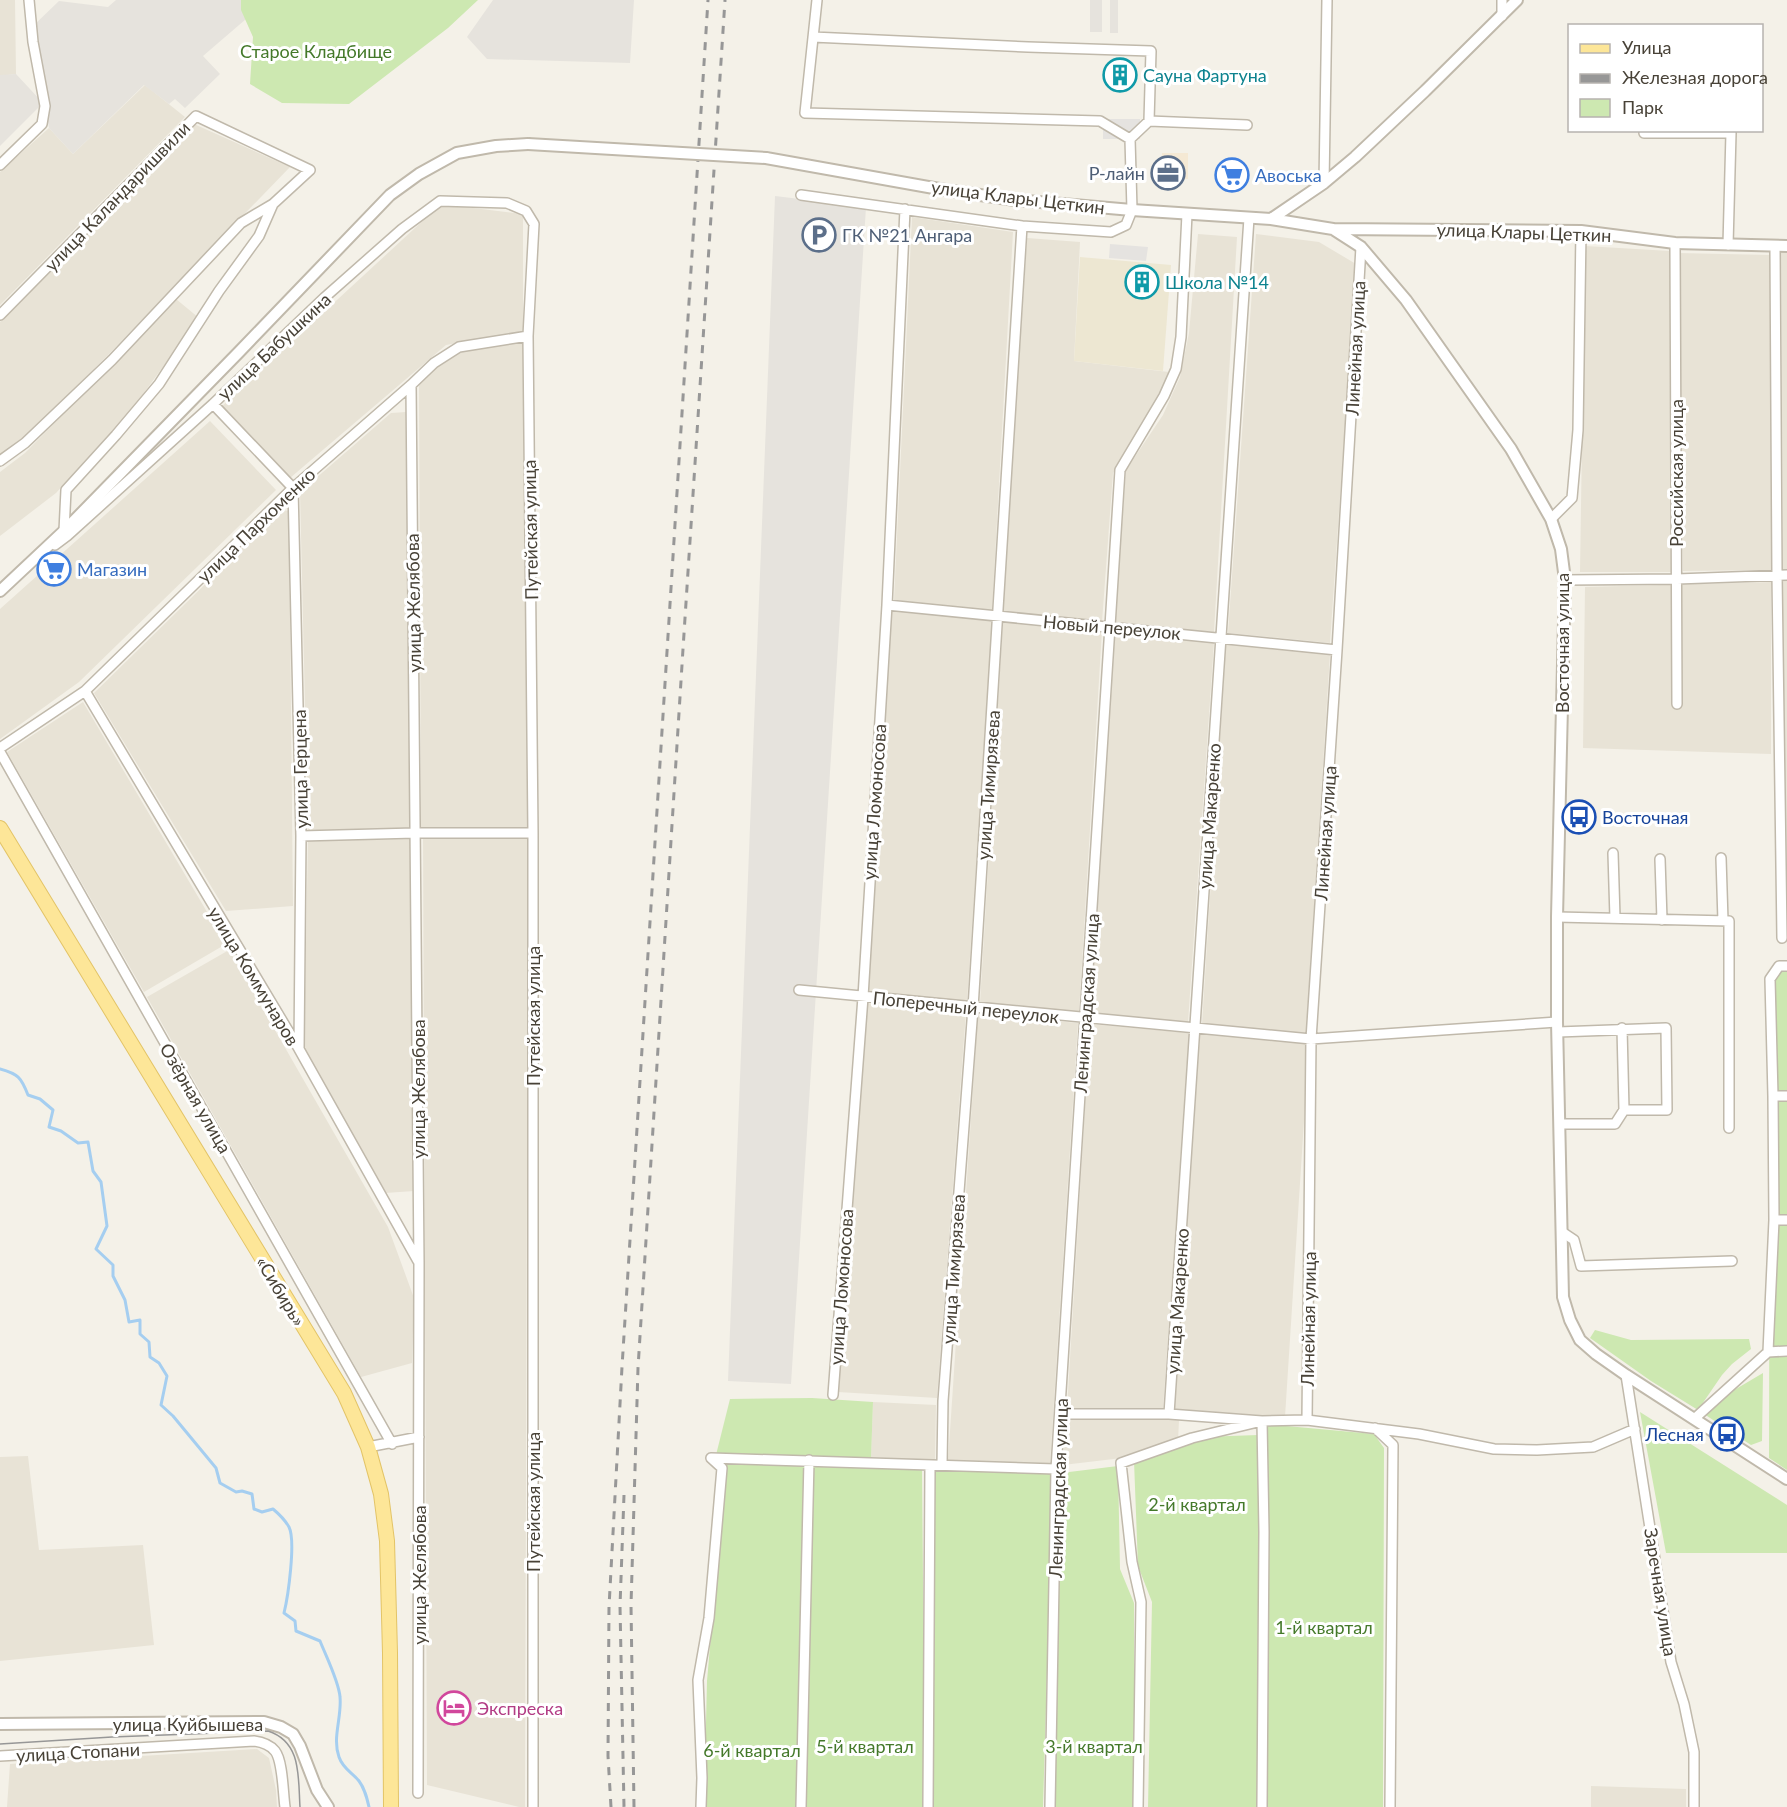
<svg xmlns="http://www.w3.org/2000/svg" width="1787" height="1807" font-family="Lato,sans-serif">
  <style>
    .residential { fill: #e8e3d6 }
    .commercial { fill: #f5e9d4 }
    .industrial { fill: #e6e3dd }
    .education { fill: #ede7d2 }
    .green { fill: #cde8b1 }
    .parking { fill: #e5e3e0 }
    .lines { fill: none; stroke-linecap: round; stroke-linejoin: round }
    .stream { stroke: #a5cef0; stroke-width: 3 }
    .minor-casing { stroke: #c0b9ab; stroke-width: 12 }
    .tertiary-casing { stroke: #c0b9ab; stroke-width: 14 }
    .primary-casing { stroke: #e3c467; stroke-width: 16 }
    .minor { stroke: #fff; stroke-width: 9 }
    .tertiary { stroke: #fff; stroke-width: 10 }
    .primary { stroke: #fde698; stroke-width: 14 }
    .tram { stroke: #979797; stroke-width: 1.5 }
    .rail { stroke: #979797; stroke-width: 3; stroke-dasharray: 8 8; stroke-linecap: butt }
    .tertiary-bridge-casing { stroke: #c0b9ab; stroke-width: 14; stroke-linecap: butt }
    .tertiary-bridge { stroke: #fff; stroke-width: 10 }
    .labels { text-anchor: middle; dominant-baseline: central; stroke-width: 6; stroke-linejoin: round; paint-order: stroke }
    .park-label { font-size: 18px; fill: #44792a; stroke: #fff }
    .culture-label { font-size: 18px; fill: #0d838f; stroke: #fff; text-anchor: start }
    .service-label { font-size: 18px; fill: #4e5e75; stroke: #fff; text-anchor: end }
    .shop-label { font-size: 18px; fill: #366cbe; stroke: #fff; text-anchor: start }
    .street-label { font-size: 18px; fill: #484237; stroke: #fff }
    .transit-label { font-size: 18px; fill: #164399; stroke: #fff; text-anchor: start }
    .hotel-label { font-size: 18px; fill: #b23c85; stroke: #fff; text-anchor: start }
  </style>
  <rect width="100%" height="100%" fill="#f4f1e8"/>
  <!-- residential -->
  <path class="residential" d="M0,0H15L16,74L0,76Z
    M145,85L185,117L0,305V172L49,128L73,154Z
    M194,124L290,167L107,356L23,439L0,456V322Z
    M441,204L523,214V331L446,345L290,478L221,407Z
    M912,217L1013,232L992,611L894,600Z
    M1198,234L1237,237L1214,632L1115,623L1126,470L1163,415L1180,377L1189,333Z
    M1256,234L1319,242L1356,264L1330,643L1228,633Z
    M1027,238L1080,242L1074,361L1169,372L1154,406L1113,473L1102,622L1003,613Z
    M1585,246L1670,251L1672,572H1580Z
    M1781,252H1787V569H1783Z
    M1678,253L1771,255L1772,570L1683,571Z
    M176,299L199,318L129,413L56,493L0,536V472L25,453Z
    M523,341L528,828H421L419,384L437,366L464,350Z
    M406,412L411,829L308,832L300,492L391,413Z
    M210,421L276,490L79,682L0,739V609Z
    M281,510L289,511L293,906L226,911L94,693Z
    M1787,579V941L1782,580Z
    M1771,582V754L1583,748L1585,587Z
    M891,609L992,621L967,1002L866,993Z
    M1003,621L1102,630L1079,1012L980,1003Z
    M1115,633L1214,642L1188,1023L1091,1014Z
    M1226,643L1330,654L1306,1033L1202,1024Z
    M83,702L226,944L144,992L7,752Z
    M423,836H528L525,1807H519L427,1785Z
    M411,839L414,1191L385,1193L304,1048L308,841Z
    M229,950L388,1227L414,1298L412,1363L361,1377L147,997Z
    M866,1003L966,1012L937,1398L838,1392Z
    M978,1014L1078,1023L1050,1464L948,1461Z
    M1090,1024L1189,1033L1163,1409H1067Z
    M1200,1034L1309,1043L1285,1417L1175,1409Z
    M873,1402L936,1405L935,1462L871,1459Z
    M1065,1418L1179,1420L1178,1441L1122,1458L1063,1465Z
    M28,1456L39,1550L143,1545L154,1645L0,1661V1457Z
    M257,1749L269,1758L276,1790L277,1807H7L10,1764Z
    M1591,1786L1686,1789V1807H1591Z"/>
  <!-- commercial -->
  <path class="commercial" d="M1162,153H1188V179H1161Z"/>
  <!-- industrial -->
  <path class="industrial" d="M116,0H244L253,13L203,56L220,74L185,108L175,99L169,104L144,85L73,154L49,128L33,26L59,1L108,7Z
    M493,0H634L630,63L487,59L467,37Z
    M1090,0H1102V32H1090Z
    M1110,0H1118V33H1110Z
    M16,74L43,103L0,146V75Z
    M775,196L866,207L791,1384L728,1381Z"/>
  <!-- education -->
  <path class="education" d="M1080,257L1171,265L1163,371L1074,361Z"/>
  <!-- green -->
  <path class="green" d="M241,0H478L448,28L349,104L282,103L250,84L253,37L241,10Z
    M1787,966V1470L1769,1458L1770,979Z
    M1595,1330L1631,1340L1749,1339L1751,1349L1732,1364L1722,1375L1698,1410L1651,1381L1590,1338Z
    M1763,1373L1762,1441L1751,1445L1704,1414L1719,1399Z
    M812,1398L873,1402L871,1459L716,1455L730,1399Z
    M1640,1412L1787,1505V1553H1666Z
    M1265,1424L1374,1434L1384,1448L1383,1807H1264Z
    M1258,1435V1807H1148L1152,1602L1138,1566L1134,1461L1202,1437Z
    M726,1462L805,1464L797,1807H704L707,1681Z
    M811,1466L922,1467L925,1804L923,1807H803Z
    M1118,1466L1120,1569L1134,1603V1807H1053L1061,1473Z
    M933,1469L1053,1472L1043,1807H931Z"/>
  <!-- parking -->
  <path class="parking" d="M1103,119H1140V139H1103Z
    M1110,244L1148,247L1146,261L1109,258Z"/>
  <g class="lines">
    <!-- stream -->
    <path class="stream" d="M0,1069C18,1074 21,1077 28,1095L40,1099L53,1110L49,1127L61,1131L78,1143L88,1142L93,1171L101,1182L107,1226L96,1249L113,1265V1276L125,1300L129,1322L140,1320V1334L149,1342L150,1357L159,1363L167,1376L161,1405L173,1416L216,1468L220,1483L236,1492L242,1491L252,1494L254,1509L262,1512L273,1509C279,1514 285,1520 289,1527C296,1541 288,1597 284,1613L295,1621L296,1631L320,1641C326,1656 339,1682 340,1697C342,1717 332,1738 339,1757C343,1769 352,1772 359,1781C365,1789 367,1798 369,1807"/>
    <defs>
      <path id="minor" d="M817,0L805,113L1100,121L1130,139L1149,121L1247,125
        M1502,0V16
        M813,37L1028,47L1151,51L1149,121
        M1644,133H1731L1728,245
        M0,165L42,124L45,106L33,42L29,0
        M1324,183L1327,0
        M801,195L1022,226
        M1675,243L1677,704
        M1775,246L1777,575L1782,938
        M0,315L196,116L310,170L273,204L241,223L112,360L25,443L0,461
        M411,385L419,1263L418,1793
        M213,404L293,488L301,836L299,1049
        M1551,519L1572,498L1578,430L1581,231
        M64,531L66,490L116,435L159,384L219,291L259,236L273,204
        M55,545L67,536L213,404L324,298L402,229L440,201L507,203L526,211L534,224L528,336L533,833V1807
        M1565,580L1677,579L1787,575
        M887,605L1337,650
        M85,691L299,1049L418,1261
        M0,748L85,691L293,488L411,385L434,363L459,347L528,336
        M0,752L392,1444
        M301,836L415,833H533
        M1613,853L1615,918
        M1721,858L1723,921
        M1660,859L1662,920
        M1557,917L1729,921V1128
        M799,990L1311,1039L1557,1022
        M1558,1032L1666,1028L1667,1110H1624
        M1773,1096H1787
        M1560,1124H1615L1624,1110L1622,1028
        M1774,1220H1787
        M1562,1232L1574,1240L1581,1266L1732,1261
        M1768,1352L1787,1351
        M1626,1375L1671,1662L1684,1704L1694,1752V1807
        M833,1395L863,997L887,605L905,209
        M1060,1414H1169L1262,1421L1307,1420L1419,1434L1494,1449L1537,1450L1593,1447L1635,1429
        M1169,1414L1249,218
        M1694,1419L1768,1352L1774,1220L1773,1096L1770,979L1779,966H1787
        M1307,1420L1311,1039L1337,650L1361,247
        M1375,1428L1393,1445L1390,1807
        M368,1447L419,1437
        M711,1458L1056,1469
        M942,1465L943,1401L973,1008L1022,226L1111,232L1126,225L1132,210L1130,139
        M0,1756L254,1741C262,1742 270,1745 275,1751C283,1761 283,1794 285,1807
        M701,1807L702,1778L698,1680L709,1618L722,1468L711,1458
        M801,1807L809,1460
        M928,1807L930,1465
        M1050,1807L1056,1469L1120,470L1164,396L1176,369L1181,337L1187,214
        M1138,1807L1141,1602L1132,1562L1121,1463L1192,1438L1262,1421L1264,1532L1262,1807"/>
      <path id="tertiary" d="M766,158L945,190L1015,200L1132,210L1271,219L1333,229L1361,247L1406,300L1511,449L1551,519L1561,549L1565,580L1557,917V1022L1563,1297L1570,1320L1580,1340L1596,1354L1626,1375L1787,1479
        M1271,219L1324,183L1355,157L1425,91L1517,0
        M1333,229L1581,231L1675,243L1787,246
        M0,591L64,531L239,352L390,195L419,174L457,153L496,146L528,144
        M0,1724L264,1722L281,1727L293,1734L300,1746L317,1790L328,1807"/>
      <path id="primary" d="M0,828L344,1393L368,1447L381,1494L387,1541L390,1653L391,1807"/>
    </defs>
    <!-- minor casing -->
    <use href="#minor" class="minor-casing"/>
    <!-- tertiary casing -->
    <use href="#tertiary" class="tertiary-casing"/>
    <!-- primary casing -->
    <use href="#primary" class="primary-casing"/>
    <!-- minor -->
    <use href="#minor" class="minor"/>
    <!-- tertiary -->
    <use href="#tertiary" class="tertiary"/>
    <!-- primary -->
    <use href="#primary" class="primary"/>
    <!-- tram -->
    <path class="tram" d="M0,1744L112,1737L268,1731C302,1742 298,1777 300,1807"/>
    <!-- rail -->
    <path class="rail" d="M624,1495L620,1606L624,1807
      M611,1807L608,1756L609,1607L622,1367L708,0
      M634,1807L631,1605L638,1368L683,649L725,0"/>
    <defs>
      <path id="tertiary-bridge" d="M528,144L766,158"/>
    </defs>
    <!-- tertiary-bridge casing -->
    <use href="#tertiary-bridge" class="tertiary-bridge-casing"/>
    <!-- tertiary-bridge -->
    <use href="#tertiary-bridge" class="tertiary-bridge"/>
  </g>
  <!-- icons -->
  <defs>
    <symbol id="building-ring" viewBox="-11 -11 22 22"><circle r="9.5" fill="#fff" stroke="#0f9aa8" stroke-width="1.5"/><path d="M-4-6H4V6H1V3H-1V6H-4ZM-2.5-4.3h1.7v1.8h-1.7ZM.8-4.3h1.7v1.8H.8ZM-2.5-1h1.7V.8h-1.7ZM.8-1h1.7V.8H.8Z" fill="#0f9aa8"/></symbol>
    <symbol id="office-ring" viewBox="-11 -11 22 22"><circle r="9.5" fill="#fff" stroke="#5c6f8a" stroke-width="1.5"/><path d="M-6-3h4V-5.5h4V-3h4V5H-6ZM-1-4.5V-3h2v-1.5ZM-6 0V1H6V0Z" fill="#5c6f8a"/></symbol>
    <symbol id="supermarket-ring" viewBox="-11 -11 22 22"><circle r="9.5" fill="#fff" stroke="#3f7fe0" stroke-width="1.5"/><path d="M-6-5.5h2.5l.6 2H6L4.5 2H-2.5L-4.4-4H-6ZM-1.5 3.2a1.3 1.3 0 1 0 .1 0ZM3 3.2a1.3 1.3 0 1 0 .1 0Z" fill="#3f7fe0"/></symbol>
    <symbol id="parking-ring" viewBox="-11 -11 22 22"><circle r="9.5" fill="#fff" stroke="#5c6f8a" stroke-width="1.5"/><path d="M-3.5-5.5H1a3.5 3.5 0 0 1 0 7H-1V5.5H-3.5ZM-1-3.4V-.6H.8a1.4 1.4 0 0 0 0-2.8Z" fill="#5c6f8a"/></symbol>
    <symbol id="bus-ring" viewBox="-11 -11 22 22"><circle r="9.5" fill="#fff" stroke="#1a4fb4" stroke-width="1.5"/><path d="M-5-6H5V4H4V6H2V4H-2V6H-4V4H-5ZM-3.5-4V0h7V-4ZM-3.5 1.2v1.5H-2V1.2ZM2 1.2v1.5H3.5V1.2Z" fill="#1a4fb4"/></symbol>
    <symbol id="hotel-ring" viewBox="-11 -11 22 22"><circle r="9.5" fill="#fff" stroke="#d1479c" stroke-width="1.5"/><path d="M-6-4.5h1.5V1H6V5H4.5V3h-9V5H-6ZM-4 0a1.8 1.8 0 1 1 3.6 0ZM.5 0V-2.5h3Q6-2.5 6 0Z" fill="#d1479c"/></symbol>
  </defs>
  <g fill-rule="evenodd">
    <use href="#building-ring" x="1101" y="56" width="38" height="38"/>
    <use href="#office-ring" x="1149" y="154" width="38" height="38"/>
    <use href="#supermarket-ring" x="1213" y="156" width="38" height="38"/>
    <use href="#parking-ring" x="800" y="216" width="38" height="38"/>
    <use href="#building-ring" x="1123" y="263" width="38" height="38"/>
    <use href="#supermarket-ring" x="35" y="550" width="38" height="38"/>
    <use href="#bus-ring" x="1560" y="798" width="38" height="38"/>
    <use href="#bus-ring" x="1708" y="1415" width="38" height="38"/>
    <use href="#hotel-ring" x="435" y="1689" width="38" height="38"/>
  </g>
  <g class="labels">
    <!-- park labels -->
    <g class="park-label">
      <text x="316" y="51">Старое Кладбище</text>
      <text x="1197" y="1504">2-й квартал</text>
      <text x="1324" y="1627">1-й квартал</text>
      <text x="865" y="1746">5-й квартал</text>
      <text x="1094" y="1746">3-й квартал</text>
      <text x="752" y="1750">6-й квартал</text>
    </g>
    <!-- culture labels -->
    <g class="culture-label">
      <text x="1143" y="75">Сауна Фартуна</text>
      <text x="1165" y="282">Школа №14</text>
    </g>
    <!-- service labels -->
    <g class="service-label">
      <text x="1145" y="173">Р-лайн</text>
      <text x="842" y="235" text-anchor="start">ГК №21 Ангара</text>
    </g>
    <!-- shop labels -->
    <g class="shop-label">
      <text x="1255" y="175">Авоська</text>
      <text x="77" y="569">Магазин</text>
    </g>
    <!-- street labels -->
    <g class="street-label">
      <text transform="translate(117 196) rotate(-46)">улица Каландаришвили</text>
      <text transform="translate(1018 197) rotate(7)">улица Клары Цеткин</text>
      <text transform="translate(1524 232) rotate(2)">улица Клары Цеткин</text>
      <text transform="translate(274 346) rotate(-43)">улица Бабушкина</text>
      <text transform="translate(1355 348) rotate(-87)">Линейная улица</text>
      <text transform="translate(1676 473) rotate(-90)">Российская улица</text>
      <text transform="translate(256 525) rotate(-44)">улица Пархоменко</text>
      <text transform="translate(530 530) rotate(-91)">Путейская улица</text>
      <text transform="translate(413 603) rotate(-91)">улица Желябова</text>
      <text transform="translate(1112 627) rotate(5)">Новый переулок</text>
      <text transform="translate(1562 643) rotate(-90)">Восточная улица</text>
      <text transform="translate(300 769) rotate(-91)">улица Герцена</text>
      <text transform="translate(988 785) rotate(-86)">улица Тимирязева</text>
      <text transform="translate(874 802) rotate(-86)">улица Ломоносова</text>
      <text transform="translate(1209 816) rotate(-86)">улица Макаренко</text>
      <text transform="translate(1325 833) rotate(-86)">Линейная улица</text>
      <text transform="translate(254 976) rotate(59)">улица Коммунаров</text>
      <text transform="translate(1086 1003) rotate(-86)">Ленинградская улица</text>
      <text transform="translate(966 1007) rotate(6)">Поперечный переулок</text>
      <text transform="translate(533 1016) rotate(-90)">Путейская улица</text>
      <text transform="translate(418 1089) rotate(-90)">улица Желябова</text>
      <text transform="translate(196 1098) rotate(60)">Озёрная улица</text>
      <text transform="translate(953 1269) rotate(-86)">улица Тимирязева</text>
      <text transform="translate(841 1287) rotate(-86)">улица Ломоносова</text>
      <text transform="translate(281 1291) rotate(59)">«Сибирь»</text>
      <text transform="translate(1177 1301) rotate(-86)">улица Макаренко</text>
      <text transform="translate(1308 1319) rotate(-89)">Линейная улица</text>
      <text transform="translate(1058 1488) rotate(-88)">Ленинградская улица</text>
      <text transform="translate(533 1502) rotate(-90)">Путейская улица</text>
      <text transform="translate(419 1575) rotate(-90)">улица Желябова</text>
      <text transform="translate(1661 1592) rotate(81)">Заречная улица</text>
      <text x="188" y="1724">улица Куйбышева</text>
      <text transform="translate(78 1752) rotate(-3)">улица Стопани</text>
    </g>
    <!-- transit labels -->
    <g class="transit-label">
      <text x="1602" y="817">Восточная</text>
      <text x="1704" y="1434" text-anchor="end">Лесная</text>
    </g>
    <!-- hotel labels -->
    <g class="hotel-label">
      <text x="477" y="1708">Экспреска</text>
    </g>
  </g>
  <!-- legend -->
  <rect x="1568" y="24" width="195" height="108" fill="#ffffff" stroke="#b6b3af" stroke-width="1.5"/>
  <rect x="1580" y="44" width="30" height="9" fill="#fde698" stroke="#b6b3af" stroke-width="1.5"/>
  <text x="1622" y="54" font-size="18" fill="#484237">Улица</text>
  <rect x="1580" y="74" width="30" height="9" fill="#979797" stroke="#b6b3af" stroke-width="1.5"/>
  <text x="1622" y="84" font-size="18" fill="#484237">Железная дорога</text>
  <rect x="1580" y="99" width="30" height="18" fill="#cde8b1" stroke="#b6b3af" stroke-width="1.5"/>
  <text x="1622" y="114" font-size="18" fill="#484237">Парк</text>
</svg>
